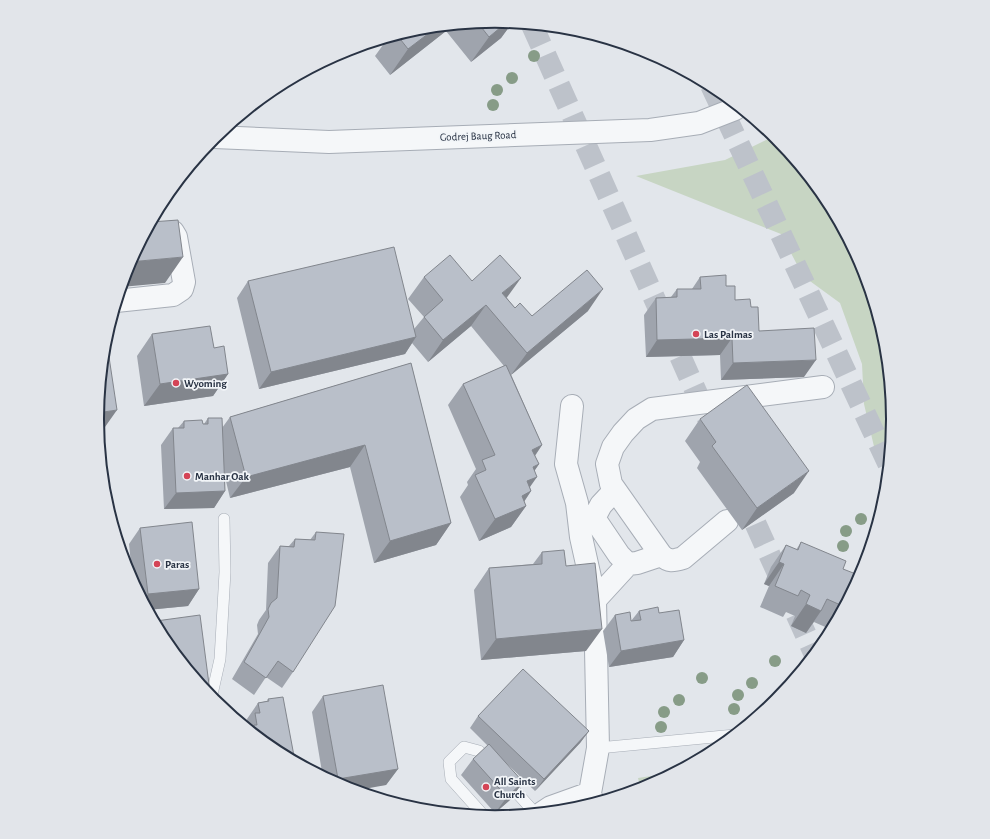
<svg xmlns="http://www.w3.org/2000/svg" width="990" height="839" font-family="'Alegreya Sans',sans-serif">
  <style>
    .green { fill: #c7d5c3 }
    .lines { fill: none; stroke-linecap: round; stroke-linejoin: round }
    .highway-tunnel { stroke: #bdc2ca; stroke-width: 22; stroke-dasharray: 22 11; stroke-linecap: butt }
    .lane-casing { stroke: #a7adb6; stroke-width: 12 }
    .street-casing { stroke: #a7adb6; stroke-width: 24 }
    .lane { stroke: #f5f7f9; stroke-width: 11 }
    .street { stroke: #f5f7f9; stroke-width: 22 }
    .tree { fill: #879c87 }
    .wall { fill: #9fa4ad }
    .shaded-wall { fill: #82868d }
    .building { fill: #b9bfc9; stroke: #82868d }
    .poi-dot { fill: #d44456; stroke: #f2f5f8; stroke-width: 1.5 }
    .labels { text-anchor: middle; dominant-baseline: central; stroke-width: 3.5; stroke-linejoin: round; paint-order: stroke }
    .street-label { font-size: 11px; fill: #293344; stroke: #f2f5f8 }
    .poi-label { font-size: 11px; font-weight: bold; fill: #293344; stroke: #f2f5f8; text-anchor: start }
    .rim { fill: none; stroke: #293344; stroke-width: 2 }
  </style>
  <rect width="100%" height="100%" fill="#e2e6eb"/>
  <!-- green -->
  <path class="green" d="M774,136L826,198L863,267L886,342L893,420L889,465L876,455L864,404L862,364L840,303L803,276L781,234L636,176L725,160Z
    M678,772L647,788L641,790L638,778Z"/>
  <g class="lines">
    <!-- highway-tunnel -->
    <path class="highway-tunnel" d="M532,25L719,443
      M711,85L889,465
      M742,494L815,655"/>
    <defs>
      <path id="lane" d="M211,699L220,659L225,572L224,519
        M598,748L735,735
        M507,782L536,814
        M485,817L451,779L449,762L464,747L479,751L490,763"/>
      <path id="street" d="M214,137L329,142L650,130L699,123L735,109L738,106
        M116,301L173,295L182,289L184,282L176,237L173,232
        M572,406L566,464L577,503L581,537L595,600L598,748L590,793L593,804
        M615,490L601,505L594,518L619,555L628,564L637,563L661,555
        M727,521L683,558C673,561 669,562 661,555L611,484L607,464L613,447L623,433L636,419L652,409L823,387
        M595,600L628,564
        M542,813L551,807L590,793"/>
    </defs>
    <!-- lane casing -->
    <use href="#lane" class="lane-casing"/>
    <!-- street casing -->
    <use href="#street" class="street-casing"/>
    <!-- lane -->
    <use href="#lane" class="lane"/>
    <!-- street -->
    <use href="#street" class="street"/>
  </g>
  <!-- trees -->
  <g class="tree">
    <circle cx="534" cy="56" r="6"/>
    <circle cx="512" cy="78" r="6"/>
    <circle cx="497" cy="90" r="6"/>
    <circle cx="493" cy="105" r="6"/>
    <circle cx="861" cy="519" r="6"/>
    <circle cx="846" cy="531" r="6"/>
    <circle cx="843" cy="546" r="6"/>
    <circle cx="775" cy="661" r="6"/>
    <circle cx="702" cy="678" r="6"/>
    <circle cx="752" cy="683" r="6"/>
    <circle cx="738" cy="695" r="6"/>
    <circle cx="679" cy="700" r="6"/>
    <circle cx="734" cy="709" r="6"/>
    <circle cx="664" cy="712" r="6"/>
    <circle cx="661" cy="727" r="6"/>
  </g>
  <!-- wall -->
  <path class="wall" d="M495,21L512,23L501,38L471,62L446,31L390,75L375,56L388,38L417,29Z
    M424,277L472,281L507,298L515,308L532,316L588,311L511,375L510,372L542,445L535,456L539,464L535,470L530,487L531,491L524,502L526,506L511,527L479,541L460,497L468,485L467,482L476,469L448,405L463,384L504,366L471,326L428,362L412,343L405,354L259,389L237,298L248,281L414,329L424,317L408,299Z
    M700,277L726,286L735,300L751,307L759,331L804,377L721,380L720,355L646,357L644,315L656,298L671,297L677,289H692Z
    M152,334L214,348L228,374L213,396L144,406L137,356Z
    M411,363L451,523L436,545L374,563L350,467L230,498L225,477V491L214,508L164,509L161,445L173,428H178L184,421L204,424L208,418L222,428L230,417Z
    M700,419L794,493L742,530L697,468L700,462L685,441Z
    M140,528L199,589L188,606L147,610L133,584L129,544Z
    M316,532L293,672L282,688L266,677L254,695L232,679L258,634L257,625L259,620L266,610L268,563L280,546H289L295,539L310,540Z
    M801,542L859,579L832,630L814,622L806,633L791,626L795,616L786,612L783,617L760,607L769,586L764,584L771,567L786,545L796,550Z
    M542,552L566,566L586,651L481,660L474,590L489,568L533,564Z
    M639,611L659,613L684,640L673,657L609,667L603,631L615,615L631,621Z
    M156,621L164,641L154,623Z
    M323,696L398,769L386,785L342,788L323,778L312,712Z
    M268,699L273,751L245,728L248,725L247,719L258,703L267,701Z
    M478,716L589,731L580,743L535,791L504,761L523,782L511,799L495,813L461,775L473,759L488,746L470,728Z"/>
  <!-- shaded-wall -->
  <path class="shaded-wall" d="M507,22L512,23L501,38L471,62L489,37Z
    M450,25L446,31L390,75L408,49L437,27Z
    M183,257L165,283L121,287L127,267L129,262Z
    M521,278L505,300L502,293Z
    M603,289L588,311L511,375L527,353Z
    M486,305L471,326L428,362L443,340Z
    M416,337L405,354L259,389L271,372Z
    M732,338L720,355L646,357L657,340Z
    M816,360L804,377L721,380L733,363Z
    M228,374L213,396L144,406L160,384Z
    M117,410L105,427L97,428L96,419L97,413Z
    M365,445L350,467L230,498L246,477Z
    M542,445L527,467L532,450Z
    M539,464L524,486L533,467Z
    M809,471L794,493L742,530L757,508Z
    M537,477L525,494L531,491L519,509L526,506L511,527L479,541L495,519L527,481Z
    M225,491L214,508L164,509L176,493Z
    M451,523L436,545L374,563L390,541Z
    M779,562L784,564L769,586L764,584Z
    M199,589L188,606L147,610L143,602L148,594Z
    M806,604L821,611L806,633L791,626Z
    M602,629L586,651L481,660L496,639Z
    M684,640L673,657L609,667L621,651Z
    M589,731L580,743L535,791L544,779Z
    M294,756L291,760L286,758Z
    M398,769L386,785L353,791L342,788L335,784L338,779Z
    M523,782L511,799L495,813L507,797Z"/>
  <!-- building -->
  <path class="building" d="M495,21L507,22L489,37L478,23Z
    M437,27L408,49L397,35L417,29Z
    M178,220L183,257L129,262L151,222Z
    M394,247L416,337L271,372L248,281Z
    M450,255L472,281L500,255L521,278L502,293L515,308L520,303L532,316L587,270L603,289L527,353L486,305L443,340L424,317L443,300L424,277Z
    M726,275V286H735V300L750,299L751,307H758L759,331L814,328L816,360L733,363L732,338L657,340L656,298L677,297V289H701L700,277Z
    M210,326L214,348L224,346L228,374L160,384L152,334Z
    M106,337L117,410L97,413L104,342Z
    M411,363L451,523L390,541L365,445L246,477L230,417Z
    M506,365L542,445L532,450L539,464L533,467L537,477L527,481L531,491L522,496L526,506L495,519L475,475L486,470L482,460L495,455L463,384Z
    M747,385L809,471L757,508L712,446L716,442L700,419Z
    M208,418H222L225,491L176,493L173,428H184V421L202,420L203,424H208Z
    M192,522L199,589L148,594L140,528Z
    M316,532L344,534L335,606L293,672L278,661L266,678L244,662L269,617L268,609L271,603L277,598L280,546L294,547L295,539L315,540Z
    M801,542L846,561L843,569L861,576L845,607L827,599L821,611L806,604L810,595L801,590L798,596L775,586L784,564L779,562L786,545L798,550Z
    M564,550L566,566L595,563L602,629L496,639L489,568L542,564V552Z
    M658,607L659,613L679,610L684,640L621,651L615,615L630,612L631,621L641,620L639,611Z
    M200,615L210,692L206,693L164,641L157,628L156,621Z
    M523,669L589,731L544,779L478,716Z
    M383,685L398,769L338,779L323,696Z
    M283,697L294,756L286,758L273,751L256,736L254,725H257L255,713H260L258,703L269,701L268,699Z
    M489,744L523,782L507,797L473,759Z"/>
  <!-- markers -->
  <g class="poi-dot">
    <circle cx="696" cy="334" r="4"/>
    <circle cx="176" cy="383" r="4"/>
    <circle cx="187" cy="476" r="4"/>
    <circle cx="157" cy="564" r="4"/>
    <circle cx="486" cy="787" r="4"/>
  </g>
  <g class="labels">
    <!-- street labels -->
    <g class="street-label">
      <text transform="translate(478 136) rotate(-2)">Godrej Baug Road</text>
    </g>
    <!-- poi labels -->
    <g class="poi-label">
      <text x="704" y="334">Las Palmas</text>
      <text x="184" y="383">Wyoming</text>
      <text x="195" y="476">Manhar Oak</text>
      <text x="165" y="564">Paras</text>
      <text x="494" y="781">All Saints<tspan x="494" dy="13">Church</tspan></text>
    </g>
  </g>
  <!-- crop -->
  <path d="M0 0H990V839H0ZM104 419a391 391 0 1 1 782 0a391 391 0 1 1-782 0Z" fill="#e2e5ea" fill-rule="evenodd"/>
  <path class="rim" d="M104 419a391 391 0 1 1 782 0a391 391 0 1 1-782 0Z"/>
</svg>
